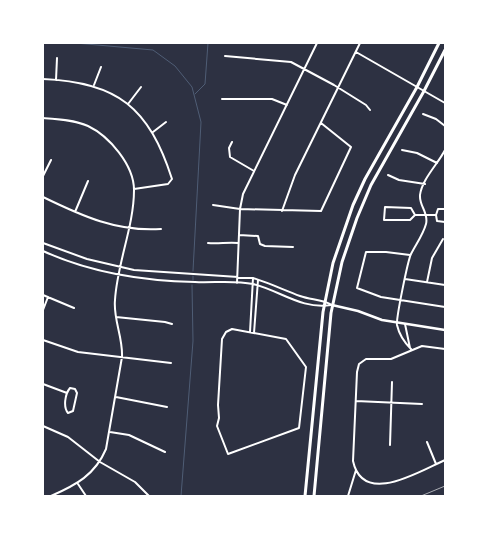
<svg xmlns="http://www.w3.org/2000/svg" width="488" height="539" font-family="'Fira Sans',sans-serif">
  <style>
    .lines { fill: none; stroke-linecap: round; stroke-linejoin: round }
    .stream { stroke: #4f5d75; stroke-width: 1 }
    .minor { stroke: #fff; stroke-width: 2 }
    .tertiary { stroke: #fff; stroke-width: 2.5 }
    .secondary { stroke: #fff; stroke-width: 3 }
    .rail { stroke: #abadb3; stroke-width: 1 }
  </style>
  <rect width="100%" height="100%" fill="#2d3142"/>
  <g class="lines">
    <!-- stream -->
    <path class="stream" d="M75,43L153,50L175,66L192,87L201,122L193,271
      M195,94L205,84L208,43
      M193,280V276
      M181,496L193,341L192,285"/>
    <!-- minor -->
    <path class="minor" d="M356,52L445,103
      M225,56L291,62L334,85L366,105L370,110
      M43,79C118,82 149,108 172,179L168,184L134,189
      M56,80L57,58
      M94,85L101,67
      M222,99H272L287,105
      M128,104L141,87
      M423,114L436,119L445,126
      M43,118C57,119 75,120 88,126C109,136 134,165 134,190C134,226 117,264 115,300C113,319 123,337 122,357L106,449C95,475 76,485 51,496
      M153,132L166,122
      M232,142L229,148L230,157L254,171
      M402,150L417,153L437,163
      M388,175L399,180L425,184
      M43,176L51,160
      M43,197C82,216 117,232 161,229
      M213,205L240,209L321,211L351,147L321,123
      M445,209H438L436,215L437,221L445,222
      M282,211L295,175L360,43
      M75,212L88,181
      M415,215L410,220H384L385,207L411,208L415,215H436
      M239,235L258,236L260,244L265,246L293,247
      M43,243L87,259L134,270L253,278C269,283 284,290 300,296C311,300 322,299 332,305
      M208,243C218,244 228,242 238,243
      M43,251C91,273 143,281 195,282C213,283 234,280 253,284C279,290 302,310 331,305
      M410,255L386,252H366L357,288L381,297L445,307
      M405,279L445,285
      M427,282L432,258L443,239
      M237,283L240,209L243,194L317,43
      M43,295L74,308
      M43,310L48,297
      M116,317L165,322L172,324
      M405,324L410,348
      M232,329L286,339L306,367L299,428L228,454L217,426L219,418L218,405L222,339L226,332Z
      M250,332L253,278
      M254,333L258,280
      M43,340L78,352L171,363
      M411,349C405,343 399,334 397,325C396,318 408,260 411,254C416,244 423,235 426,224C429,213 419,206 420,195C422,179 438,164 445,150
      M445,349L422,346L391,359H366L359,364L357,372L353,461C363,507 420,471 445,460
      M43,384L67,393
      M70,388L75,389L77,393L73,411L68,413C63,407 65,394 70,388Z
      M116,397L167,407
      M356,401L422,404
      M43,426L68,437L100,462L135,482L149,496
      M110,432L129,435L165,452
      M427,442L436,464
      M390,445L392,382
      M78,484L86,496
      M348,496L356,470"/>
    <!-- tertiary -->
    <path class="tertiary" d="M332,305L358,311L382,320L445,330"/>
    <!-- secondary -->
    <path class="secondary" d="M305,496L323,312L333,263L353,205L365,179L417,87L439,43
      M314,496L331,313L342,262L357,218L371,185L424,91L445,50"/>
    <!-- rail -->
    <path class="rail" d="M421,496L445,486"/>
  </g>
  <!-- border -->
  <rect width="488" height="539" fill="none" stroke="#ffffff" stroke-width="88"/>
</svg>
